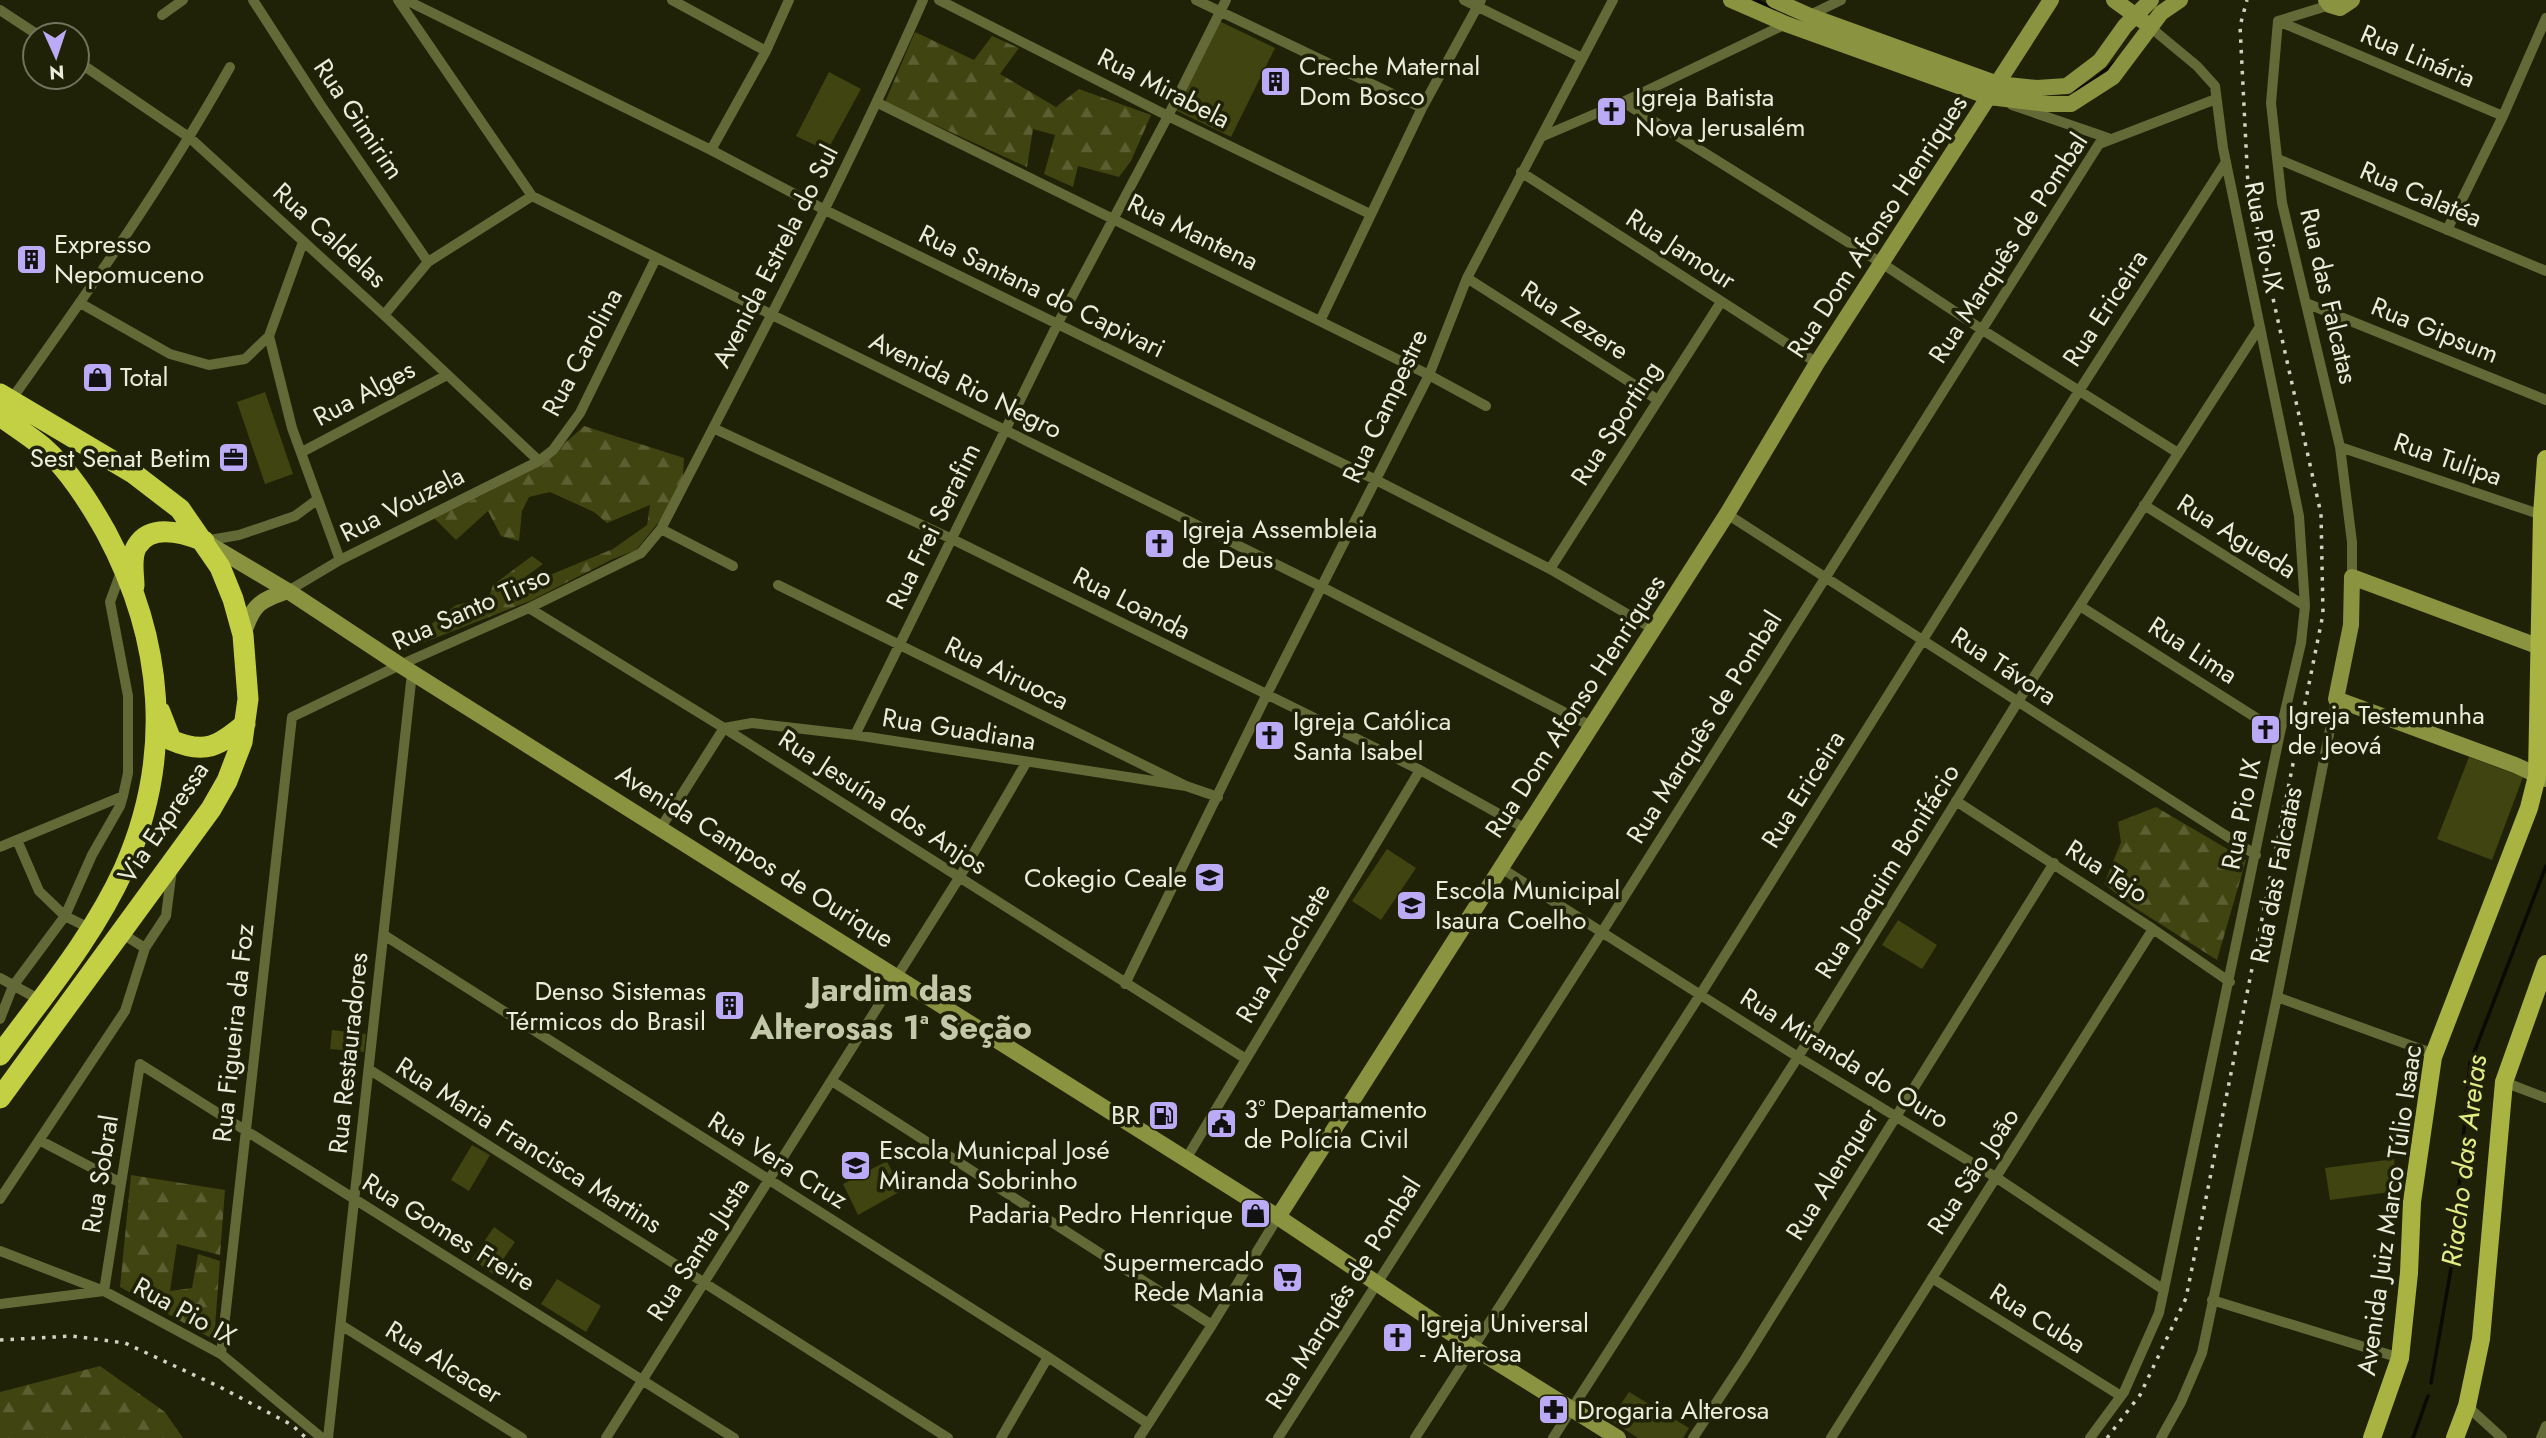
<svg xmlns="http://www.w3.org/2000/svg" width="2546" height="1438" font-family="Jost,sans-serif">
  <style>
    .forest { fill: url(#forest-firs) }
    .park { fill: #3f4410 }
    .lines { fill: none; stroke-linecap: round; stroke-linejoin: round }
    .stream { stroke: #090b00; stroke-width: 3.5 }
    .street { stroke: #636937; stroke-width: 10 }
    .secondary { stroke: #8a933f; stroke-width: 16 }
    .primary { stroke: #a8b342; stroke-width: 18 }
    .highway { stroke: #c3d044; stroke-width: 21 }
    .rail { stroke: #d1d3c2; stroke-width: 3.5; stroke-dasharray: 3.5 7; stroke-linecap: butt }
    .labels { text-anchor: middle; dominant-baseline: central; stroke-width: 7; stroke-linejoin: round; paint-order: stroke }
    .street-label { font-size: 26px; fill: #eaecdc; stroke: #202207 }
    .poi-label { font-size: 26px; fill: #eaecdc; stroke: #202207; text-anchor: start }
    .water-label { font-size: 28px; font-style: italic; fill: #e2ee85; stroke: #202207 }
    .district-label { font-size: 33px; font-weight: bold; fill: #c3c8a8; stroke: #202207 }
  </style>
  <defs>
    <pattern id="forest-firs" width="22" height="20" patternUnits="userSpaceOnUse" patternTransform="scale(1.75)"><rect width="22" height="20" fill="#3f4410"/><path d="M5 1l3.5 6h-7zM16 11l3.5 6h-7z" fill="#5b5f32"/></pattern>
  </defs>
  <rect width="100%" height="100%" fill="#202207"/>
  <!-- forest -->
  <path class="forest" d="M915,32L974,60L992,36L1019,48L1000,74L1056,107L1079,89L1151,115L1131,161L1119,177L1078,166L1073,187L1044,174L1055,135L1033,129L1027,167L885,102Z
    M584,426L684,458L683,476L662,518L636,550L613,559L530,601L397,653L401,633L429,626L456,605L484,599L490,594L493,585L532,556L543,564L501,595L613,549L647,525L650,505L607,523L594,512L550,492L529,497L522,511L519,541L501,536L488,511L456,540L434,518C491,491 538,470 584,426Z
    M2156,807L2246,860L2217,960L2132,906L2104,884L2121,842L2118,822Z
    M131,1175L225,1190L220,1255L177,1244L170,1291L192,1288L198,1254L220,1261L214,1340L120,1287Z
    M100,1366L165,1412L183,1438H0V1392Z"/>
  <!-- park -->
  <path class="park" d="M1219,21L1275,48L1231,137L1175,110Z
    M829,72L861,89L827,151L796,136Z
    M265,392L293,474L265,484L237,402Z
    M2469,757L2523,777L2492,860L2437,839Z
    M1387,849L1416,868L1381,920L1352,901Z
    M1898,920L1937,945L1922,969L1882,945Z
    M332,1030L366,1034L364,1052L330,1049Z
    M472,1145L490,1155L469,1191L451,1180Z
    M2394,1159L2398,1191L2330,1200L2325,1168Z
    M887,1161L901,1191L858,1215L843,1184Z
    M494,1227L515,1242L493,1274L472,1259Z
    M557,1279L601,1306L586,1332L541,1304Z
    M1629,1392L1689,1428L1683,1438H1638L1610,1420Z"/>
  <g class="lines">
    <!-- stream -->
    <path class="stream" d="M1755,0L1775,9
      M2071,91C2089,87 2102,73 2116,61
      M2431,1383L2452,1263L2470,1063L2546,866
      M2413,1438L2428,1396"/>
    <!-- street -->
    <path class="street" d="M253,0L320,104L428,262
      M398,0L532,196L1322,587L1591,726
      M406,0L711,150L825,210L1376,480L1550,569L1653,629
      M672,0L766,51
      M939,0L1168,116L1370,214
      M1196,0L1422,108
      M1464,0L1582,58
      M0,10L38,35
      M162,15L183,0
      M1806,17L1841,0
      M2278,21L2271,103L2282,203L2340,447L2352,542V577
      M2278,21L2503,116
      M2278,21L2330,5
      M77,61L190,138L384,315L539,461
      M1623,102L1883,264L1981,329L2178,453
      M878,103L1429,375L1486,406
      M2012,105L2108,138
      M1541,137L1623,102L1788,23
      M711,150L766,51L789,0
      M2278,159L2546,271
      M1521,172L1817,363
      M2447,230L2503,116L2546,18
      M303,242L269,336L292,428L340,560
      M1467,278L1658,400
      M80,303L170,354L209,365L245,359L269,336
      M2306,303L2546,400
      M384,315L428,262L532,196
      M1320,321L1422,108L1481,0
      M11,400C88,292 165,183 230,67
      M713,428L952,539L1420,770L1526,829
      M2340,447L2542,515
      M302,452L447,375
      M2144,505L2305,606
      M1727,514L2256,855
      M661,529L733,566
      M204,541L239,535L295,516L318,499
      M1550,569L1721,302
      M778,585L1186,786L1218,797
      M288,591L340,560L539,461L553,450L580,413L656,258
      M2080,606L2280,733
      M529,608L724,728L1246,1059
      M855,735L1058,323L1168,116L1226,0
      M1956,801L2153,929L2230,982
      M660,829L724,728L752,723L855,735L1186,786
      M17,840L39,891L65,916L91,929
      M0,847L123,796
      M1501,868L1798,1057L1997,1178L2164,1290
      M121,933L145,948
      M384,935L1048,1357L1147,1423
      M0,978L40,1000
      M1125,984L1266,696L1429,375L1467,278L1613,0
      M2277,997L2434,1054
      M0,1019L13,986L65,916L92,855L120,806L123,796L128,773V696L110,602L122,569
      M370,1070L948,1438
      M832,1081L1212,1325
      M2504,1082L2546,1098
      M39,1140L121,1183
      M1186,1159L1420,770
      M0,1199L125,1011L145,948L166,916L172,869
      M0,1251L104,1291L140,1064L734,1438
      M1932,1278L2121,1396
      M2212,1300L2400,1358
      M0,1304L104,1291L221,1354L322,1438
      M341,1325L522,1438
      M221,1354L292,717L400,665L529,608L641,553L661,529C751,354 844,180 923,0
      M2467,1406L2502,1438
      M328,1438L412,673
      M606,1438L959,878L1026,763
      M1001,1438L1048,1357
      M1139,1438L1212,1325L1278,1217
      M1278,1438L1602,932L2099,144L2216,99
      M1415,1438L1700,995L2079,391L2226,162
      M1553,1438L1798,1057L2017,703L2259,328
      M1693,1438L1745,1359L2054,863
      M1831,1438L2153,929
      M2090,1438L2124,1392L2159,1313L2280,733L2301,643L2305,606L2299,516L2223,148L2215,86L2197,66L2150,27
      M2161,1438L2181,1402L2202,1353L2277,997L2336,699
      M2541,1438L2546,1426"/>
    <!-- secondary -->
    <path class="secondary" d="M1731,0L1786,24L1989,97L2047,104H2071L2113,77L2161,13L2180,0
      M1774,0L1810,16L1998,84L2037,88L2067,86L2100,61L2125,26L2151,0
      M2114,0L2143,21
      M2326,0L2330,5L2340,8L2352,0
      M204,541L288,591L400,665L1278,1217L1472,1347L1618,1438
      M243,635C253,605 258,601 288,591
      M2540,647L2352,577L2351,625L2336,699L2515,765L2546,779
      M1278,1217L1727,514L1817,363L2051,0"/>
    <!-- primary -->
    <path class="primary" d="M2372,1438L2400,1358L2409,1273L2412,1202L2433,1057L2529,808L2537,776L2542,515L2546,459
      M2455,1438L2467,1406L2481,1339L2504,1082L2546,964"/>
    <!-- highway -->
    <path class="highway" d="M0,394L133,473L180,509L220,567L233,599L243,635L248,699L242,742L227,781L211,809L0,1098
      M0,416C14,426 30,436 43,447C69,470 89,502 106,532C164,640 174,756 124,869C93,937 44,995 0,1055
      M134,586C134,574 130,557 137,546C151,523 184,533 204,541
      M160,712L171,740C205,755 219,746 245,724"/>
    <!-- rail -->
    <path class="rail" d="M0,1340L72,1336L125,1343L220,1387L292,1425L306,1438
      M2107,1438L2140,1395L2186,1298L2323,614L2321,514L2248,186L2240,26L2247,0"/>
  </g>
  <!-- icons -->
  <defs>
    <symbol id="building-square" viewBox="-11 -11 22 22"><rect x="-9" y="-9" width="18" height="18" rx="4" fill="#bbaaf6" stroke="#202207"/><path d="M-4-6H4V6H1V3H-1V6H-4ZM-2.5-4.3h1.7v1.8h-1.7ZM.8-4.3h1.7v1.8H.8ZM-2.5-1h1.7V.8h-1.7ZM.8-1h1.7V.8H.8Z" fill="#111"/></symbol>
    <symbol id="church-square" viewBox="-11 -11 22 22"><rect x="-9" y="-9" width="18" height="18" rx="4" fill="#bbaaf6" stroke="#202207"/><path d="M-1.2-6h2.4v3.5h3.3v2.4h-3.3V6h-2.4V-.1h-3.3v-2.4h3.3Z" fill="#111"/></symbol>
    <symbol id="shop-square" viewBox="-11 -11 22 22"><rect x="-9" y="-9" width="18" height="18" rx="4" fill="#bbaaf6" stroke="#202207"/><path d="M-5-2.5h2.3a2.7 3.5 0 0 1 5.4 0H5L5.5 6h-11ZM-1.5-2.5h3a1.5 2.3 0 0 0-3 0Z" fill="#111"/></symbol>
    <symbol id="office-square" viewBox="-11 -11 22 22"><rect x="-9" y="-9" width="18" height="18" rx="4" fill="#bbaaf6" stroke="#202207"/><path d="M-6-3h4V-5.5h4V-3h4V5H-6ZM-1-4.5V-3h2v-1.5ZM-6 0V1H6V0Z" fill="#111"/></symbol>
    <symbol id="school-square" viewBox="-11 -11 22 22"><rect x="-9" y="-9" width="18" height="18" rx="4" fill="#bbaaf6" stroke="#202207"/><path d="M0-5L7-2L0 1L-7-2ZM-4 1L0 2.5L4 1V4Q0 6-4 4Z" fill="#111"/></symbol>
    <symbol id="fuel-square" viewBox="-11 -11 22 22"><rect x="-9" y="-9" width="18" height="18" rx="4" fill="#bbaaf6" stroke="#202207"/><path d="M-5.5-6h7V0h2V4h1.3V-2.5L3-4.5l.8-.8L6-3V5H2.5V1h-1V6h-7ZM-4.2-4.7v3.2H.2V-4.7Z" fill="#111"/></symbol>
    <symbol id="civic-square" viewBox="-11 -11 22 22"><rect x="-9" y="-9" width="18" height="18" rx="4" fill="#bbaaf6" stroke="#202207"/><path d="M-.6-6.5H3V-4.5H.6V-3L4-1V1h2V6H-6V1h2V-1L-.6-3ZM-1.2 2.5V6h2.4V2.5Z" fill="#111"/></symbol>
    <symbol id="supermarket-square" viewBox="-11 -11 22 22"><rect x="-9" y="-9" width="18" height="18" rx="4" fill="#bbaaf6" stroke="#202207"/><path d="M-6-5.5h2.5l.6 2H6L4.5 2H-2.5L-4.4-4H-6ZM-1.5 3.2a1.3 1.3 0 1 0 .1 0ZM3 3.2a1.3 1.3 0 1 0 .1 0Z" fill="#111"/></symbol>
    <symbol id="pharmacy-square" viewBox="-11 -11 22 22"><rect x="-9" y="-9" width="18" height="18" rx="4" fill="#bbaaf6" stroke="#202207"/><path d="M-2-6h4v4h4v4h-4v4h-4v-4h-4v-4h4Z" fill="#111"/></symbol>
  </defs>
  <g fill-rule="evenodd">
    <use href="#building-square" x="1258" y="64" width="35" height="35"/>
    <use href="#church-square" x="1594" y="94" width="35" height="35"/>
    <use href="#building-square" x="14" y="242" width="35" height="35"/>
    <use href="#shop-square" x="80" y="360" width="35" height="35"/>
    <use href="#office-square" x="216" y="440" width="35" height="35"/>
    <use href="#church-square" x="1142" y="526" width="35" height="35"/>
    <use href="#church-square" x="2248" y="712" width="35" height="35"/>
    <use href="#church-square" x="1252" y="718" width="35" height="35"/>
    <use href="#school-square" x="1192" y="860" width="35" height="35"/>
    <use href="#school-square" x="1394" y="888" width="35" height="35"/>
    <use href="#building-square" x="712" y="988" width="35" height="35"/>
    <use href="#fuel-square" x="1146" y="1098" width="35" height="35"/>
    <use href="#civic-square" x="1204" y="1106" width="35" height="35"/>
    <use href="#school-square" x="838" y="1148" width="35" height="35"/>
    <use href="#shop-square" x="1238" y="1196" width="35" height="35"/>
    <use href="#supermarket-square" x="1270" y="1260" width="35" height="35"/>
    <use href="#church-square" x="1380" y="1320" width="35" height="35"/>
    <use href="#pharmacy-square" x="1536" y="1392" width="35" height="35"/>
  </g>
  <g class="labels">
    <!-- street labels -->
    <g class="street-label">
      <text transform="translate(2418 56) rotate(23)">Rua Linária</text>
      <text transform="translate(1164 88) rotate(27)">Rua Mirabela</text>
      <text transform="translate(359 119) rotate(56)">Rua Gimirim</text>
      <text transform="translate(2421 194) rotate(23)">Rua Calatéa</text>
      <text transform="translate(1877 226) rotate(-57)">Rua Dom Afonso Henriques</text>
      <text transform="translate(1193 232) rotate(26)">Rua Mantena</text>
      <text transform="translate(330 235) rotate(42)">Rua Caldelas</text>
      <text transform="translate(2264 237) rotate(79)">Rua Pio IX</text>
      <text transform="translate(2008 248) rotate(-57)">Rua Marquês de Pombal</text>
      <text transform="translate(1681 249) rotate(33)">Rua Jamour</text>
      <text transform="translate(775 256) rotate(-63)">Avenida Estrela do Sul</text>
      <text transform="translate(1042 291) rotate(26)">Rua Santana do Capivari</text>
      <text transform="translate(2329 296) rotate(77)">Rua das Falcatas</text>
      <text transform="translate(2105 308) rotate(-57)">Rua Ericeira</text>
      <text transform="translate(1575 320) rotate(33)">Rua Zezere</text>
      <text transform="translate(2435 330) rotate(22)">Rua Gipsum</text>
      <text transform="translate(582 352) rotate(-62)">Rua Carolina</text>
      <text transform="translate(966 385) rotate(26)">Avenida Rio Negro</text>
      <text transform="translate(364 393) rotate(-28)">Rua Alges</text>
      <text transform="translate(1385 406) rotate(-65)">Rua Campestre</text>
      <text transform="translate(1616 423) rotate(-57)">Rua Sporting</text>
      <text transform="translate(2448 459) rotate(19)">Rua Tulipa</text>
      <text transform="translate(402 504) rotate(-27)">Rua Vouzela</text>
      <text transform="translate(933 526) rotate(-64)">Rua Frei Serafim</text>
      <text transform="translate(2237 536) rotate(32)">Rua Agueda</text>
      <text transform="translate(1132 603) rotate(27)">Rua Loanda</text>
      <text transform="translate(471 608) rotate(-24)">Rua Santo Tirso</text>
      <text transform="translate(2193 650) rotate(33)">Rua Lima</text>
      <text transform="translate(2004 666) rotate(33)">Rua Távora</text>
      <text transform="translate(1007 673) rotate(26)">Rua Airuoca</text>
      <text transform="translate(1575 706) rotate(-57)">Rua Dom Afonso Henriques</text>
      <text transform="translate(1704 727) rotate(-58)">Rua Marquês de Pombal</text>
      <text transform="translate(959 729) rotate(9)">Rua Guadiana</text>
      <text transform="translate(1803 789) rotate(-58)">Rua Ericeira</text>
      <text transform="translate(883 802) rotate(33)">Rua Jesuína dos Anjos</text>
      <text transform="translate(2241 814) rotate(-79)">Rua Pio IX</text>
      <text transform="translate(163 822) rotate(-56)">Via Expressa</text>
      <text transform="translate(755 856) rotate(32)">Avenida Campos de Ourique</text>
      <text transform="translate(1887 871) rotate(-58)">Rua Joaquim Bonifácio</text>
      <text transform="translate(2107 871) rotate(33)">Rua Tejo</text>
      <text transform="translate(2276 875) rotate(-79)">Rua das Falcatas</text>
      <text transform="translate(1283 953) rotate(-59)">Rua Alcochete</text>
      <text transform="translate(233 1033) rotate(-84)">Rua Figueira da Foz</text>
      <text transform="translate(348 1053) rotate(-84)">Rua Restauradores</text>
      <text transform="translate(1845 1058) rotate(32)">Rua Miranda do Ouro</text>
      <text transform="translate(529 1145) rotate(32)">Rua Maria Francisca Martins</text>
      <text transform="translate(778 1160) rotate(32)">Rua Vera Cruz</text>
      <text transform="translate(1973 1171) rotate(-57)">Rua São João</text>
      <text transform="translate(100 1174) rotate(-81)">Rua Sobral</text>
      <text transform="translate(1832 1174) rotate(-58)">Rua Alenquer</text>
      <text transform="translate(2389 1210) rotate(-82)">Avenida Juiz Marco Túlio Isaac</text>
      <text transform="translate(449 1232) rotate(32)">Rua Gomes Freire</text>
      <text transform="translate(698 1249) rotate(-57)">Rua Santa Justa</text>
      <text transform="translate(1343 1293) rotate(-58)">Rua Marquês de Pombal</text>
      <text transform="translate(185 1311) rotate(29)">Rua Pio IX</text>
      <text transform="translate(2038 1318) rotate(32)">Rua Cuba</text>
      <text transform="translate(444 1362) rotate(32)">Rua Alcacer</text>
    </g>
    <!-- poi labels -->
    <g class="poi-label">
      <text x="1299" y="66">Creche Maternal<tspan x="1299" dy="30">Dom Bosco</tspan></text>
      <text x="1635" y="97">Igreja Batista<tspan x="1635" dy="30">Nova Jerusalém</tspan></text>
      <text x="54" y="244">Expresso<tspan x="54" dy="30">Nepomuceno</tspan></text>
      <text x="120" y="377">Total</text>
      <text x="211" y="458" text-anchor="end">Sest Senat Betim</text>
      <text x="1182" y="529">Igreja Assembleia<tspan x="1182" dy="30">de Deus</tspan></text>
      <text x="2288" y="715">Igreja Testemunha<tspan x="2288" dy="30">de Jeová</tspan></text>
      <text x="1293" y="721">Igreja Católica<tspan x="1293" dy="30">Santa Isabel</tspan></text>
      <text x="1187" y="878" text-anchor="end">Cokegio Ceale</text>
      <text x="1435" y="890">Escola Municipal<tspan x="1435" dy="30">Isaura Coelho</tspan></text>
      <text x="706" y="991" text-anchor="end">Denso Sistemas<tspan x="706" dy="30">Térmicos do Brasil</tspan></text>
      <text x="1244" y="1109">3° Departamento<tspan x="1244" dy="30">de Polícia Civil</tspan></text>
      <text x="1140" y="1115" text-anchor="end">BR</text>
      <text x="879" y="1150">Escola Municpal José<tspan x="879" dy="30">Miranda Sobrinho</tspan></text>
      <text x="1233" y="1214" text-anchor="end">Padaria Pedro Henrique</text>
      <text x="1264" y="1262" text-anchor="end">Supermercado<tspan x="1264" dy="30">Rede Mania</tspan></text>
      <text x="1420" y="1323">Igreja Universal<tspan x="1420" dy="30">- Alterosa</tspan></text>
      <text x="1577" y="1410">Drogaria Alterosa</text>
    </g>
    <!-- water labels -->
    <g class="water-label">
      <text transform="translate(2464 1161) rotate(-83)">Riacho das Areias</text>
    </g>
    <!-- district labels -->
    <g class="district-label">
      <text x="891" y="989">Jardim das<tspan x="891" dy="38">Alterosas 1ª Seção</tspan></text>
    </g>
  </g>
  <!-- north arrow -->
  <g transform="translate(56 56) rotate(177)"><circle r="33" fill="#202207" stroke="#71735c" stroke-width="2"/>
  <path d="M0-5L12 26L0 18L-12 26Z" fill="#bbaaf6"/>
  <text y="-10" font-size="19" font-weight="bold" text-anchor="middle" fill="#eaecdc">N</text>
  </g>
</svg>
